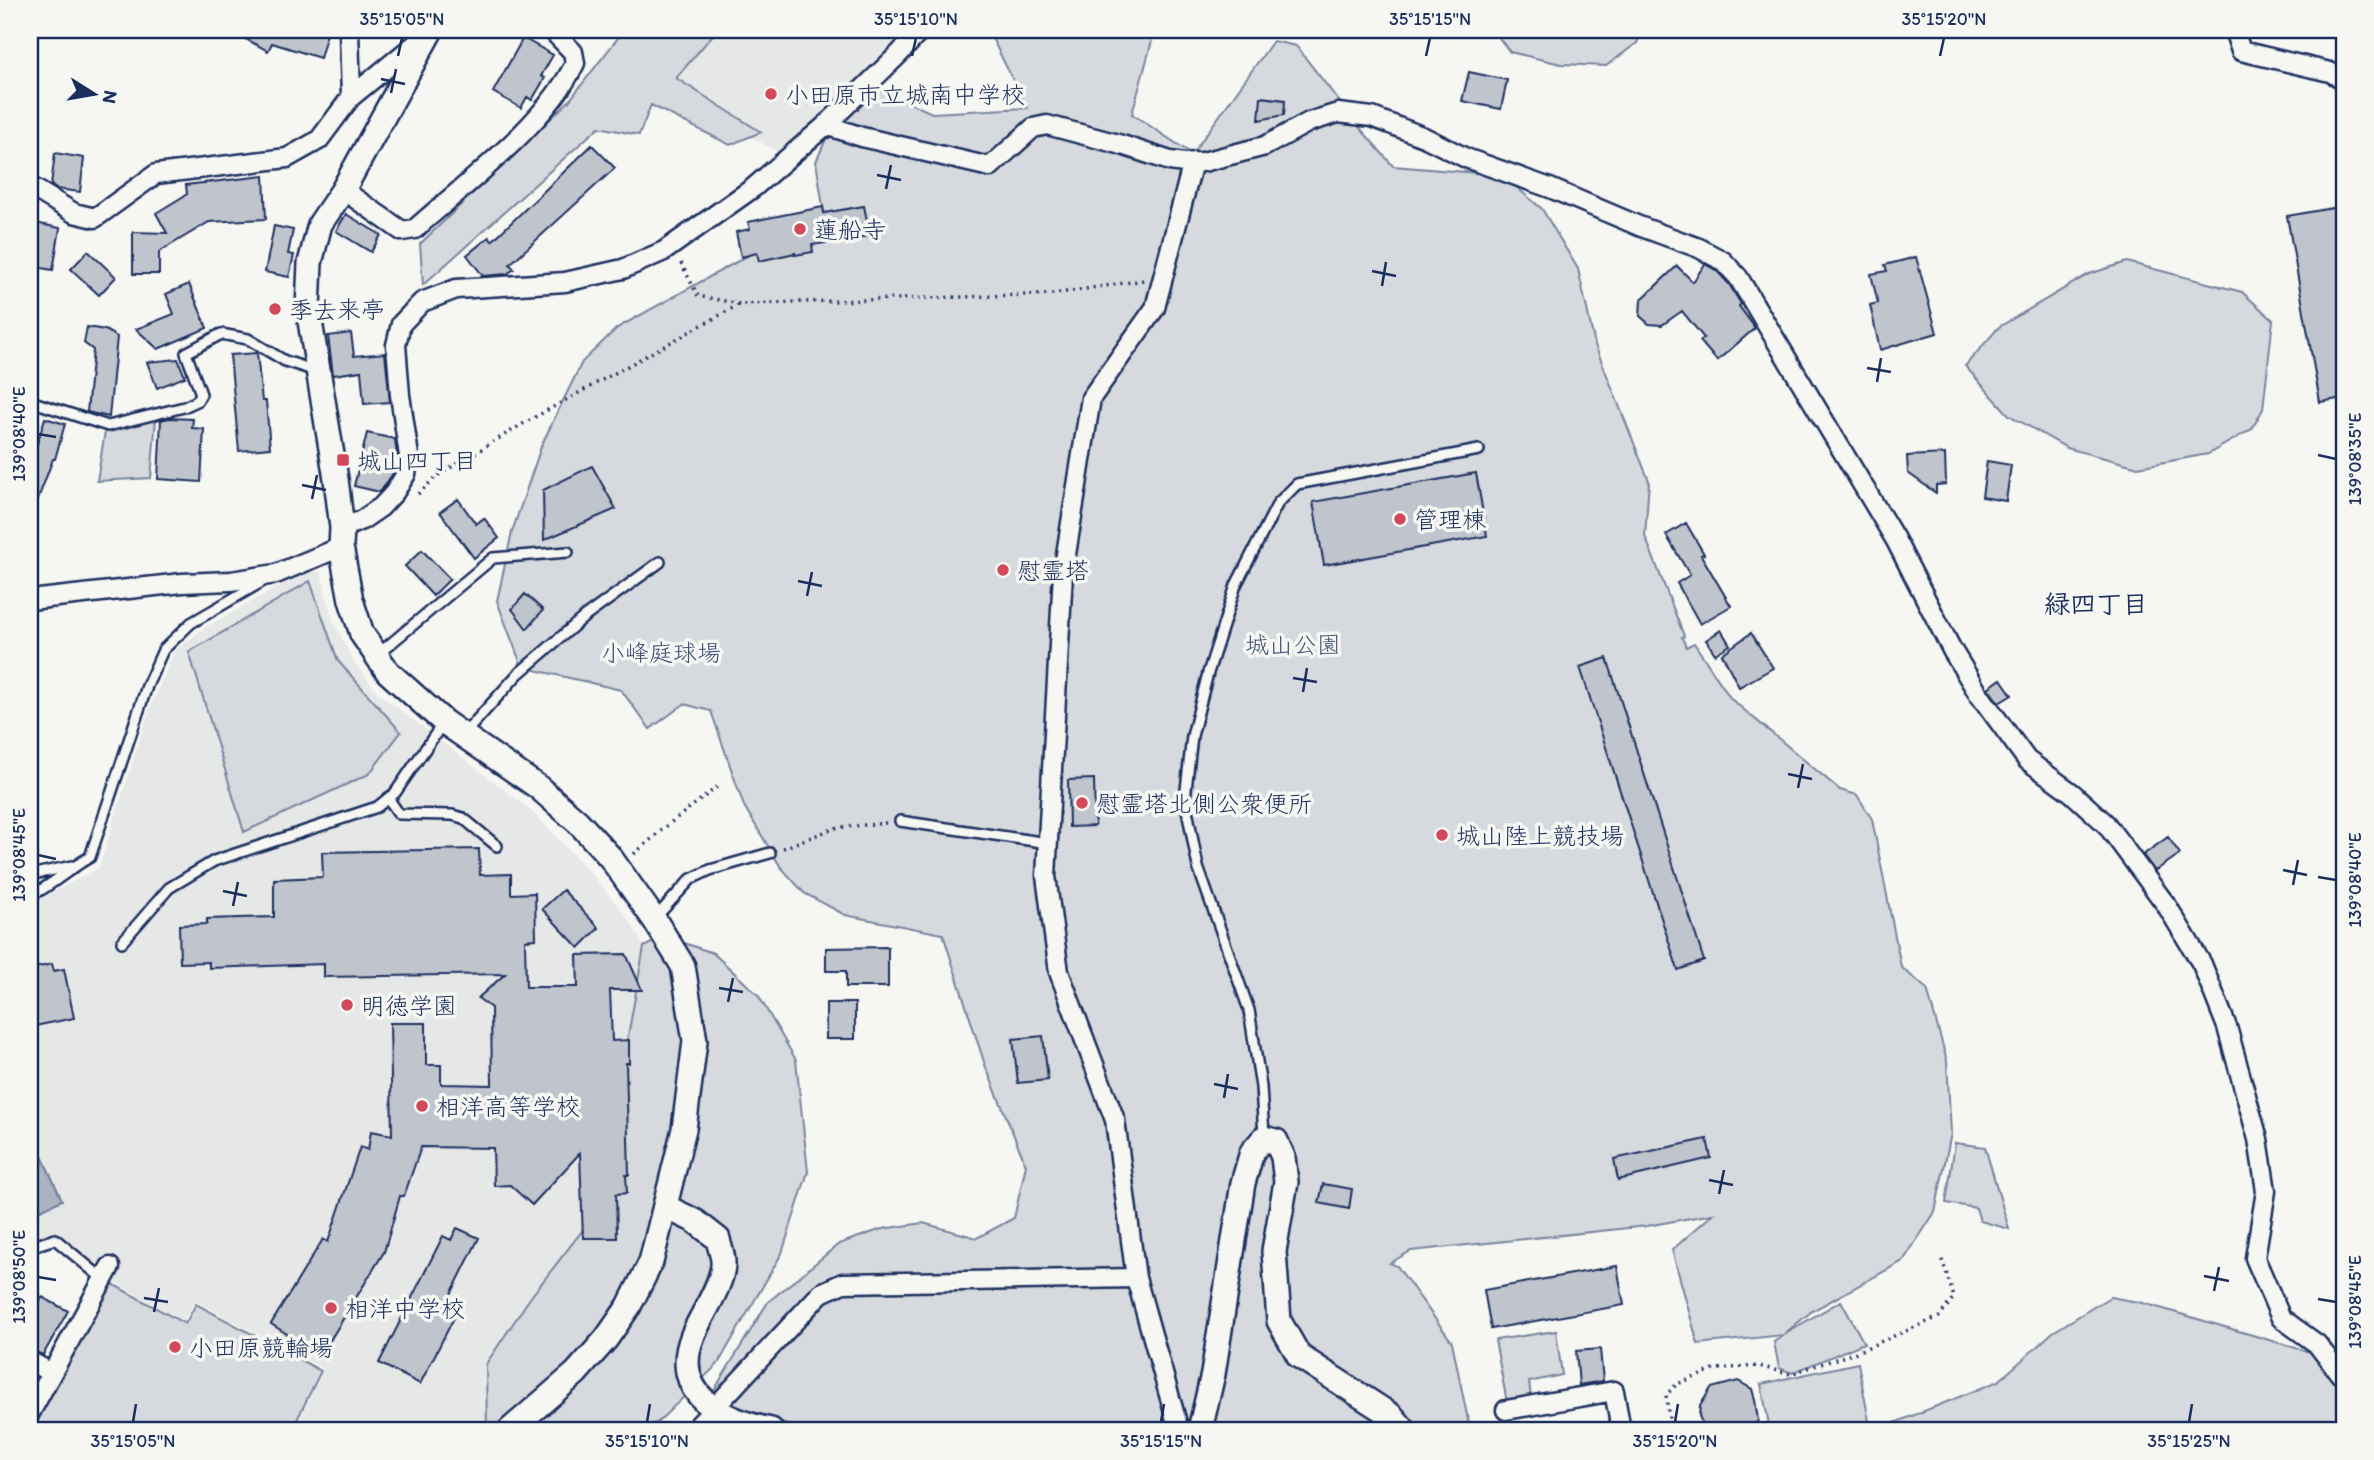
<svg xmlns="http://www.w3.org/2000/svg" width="2374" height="1460" font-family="Itim,'Klee One',sans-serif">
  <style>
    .built { fill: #e6e7e7 }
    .green { fill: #d6d9dd; stroke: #78849e; stroke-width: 2 }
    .water { fill: #abb2c0; stroke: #717e99; stroke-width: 2 }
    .building { fill: #c0c4cd; stroke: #1b2f5e; stroke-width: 2 }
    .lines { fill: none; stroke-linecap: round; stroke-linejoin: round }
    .service-casing { stroke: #1b2f5e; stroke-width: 14 }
    .minor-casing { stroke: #1b2f5e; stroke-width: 23 }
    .tertiary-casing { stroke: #1b2f5e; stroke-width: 28 }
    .path { stroke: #1b2f5e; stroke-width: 3.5; stroke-dasharray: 2 5; stroke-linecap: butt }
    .service { stroke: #f6f6f2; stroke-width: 9 }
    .minor { stroke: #f6f6f2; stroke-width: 18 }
    .tertiary { stroke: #f6f6f2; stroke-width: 23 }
    .ticks { fill: none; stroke: #1b2f5e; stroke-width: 2.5 }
    .poi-dot { fill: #d1495b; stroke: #f6f6f2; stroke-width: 2.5 }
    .labels { text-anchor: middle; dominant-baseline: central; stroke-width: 7; stroke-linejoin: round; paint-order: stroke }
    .poi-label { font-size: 24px; fill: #1b2f5e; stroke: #f6f6f2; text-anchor: start }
    .park-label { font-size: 24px; fill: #405177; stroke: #f6f6f2 }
    .neighbourhood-label { font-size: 26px; font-weight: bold; fill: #1b2f5e; stroke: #f6f6f2 }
    .neatline { fill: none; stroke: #1b2f5e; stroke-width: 2.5 }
    .ticks-label { font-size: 18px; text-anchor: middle; fill: #1b2f5e }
  </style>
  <rect width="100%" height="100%" fill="#f6f6f2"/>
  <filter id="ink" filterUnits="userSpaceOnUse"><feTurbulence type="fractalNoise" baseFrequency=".0143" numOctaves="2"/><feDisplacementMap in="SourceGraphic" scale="14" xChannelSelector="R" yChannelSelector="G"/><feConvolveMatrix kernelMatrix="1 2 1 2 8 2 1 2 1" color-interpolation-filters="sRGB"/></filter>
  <g filter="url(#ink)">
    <!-- built -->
    <path class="built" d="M693,30H914L822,121L777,152L737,128L658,68Z
      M308,570L321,572L333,620L353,661L379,694L526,806L547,827L590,872L629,920L648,953L563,1356L480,1430H295L324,1369L195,1301L183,1321L109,1279L56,1233L30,1243V904L99,868L149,710L175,651L204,628Z"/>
    <!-- green -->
    <path class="green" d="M624,30H717L676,78L761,132L730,145L651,105L639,135L599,127L423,285L420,244L569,101Z
      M988,30H1155L1132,114L1192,154L1273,41L1296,46L1360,128L1393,166L1502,175L1542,209L1578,269L1595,345L1649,481L1645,536L1684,636L1682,637L1686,647L1694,643L1731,699L1840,790L1857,795L1872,819L1901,967L1927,989L1947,1061L1951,1133L1935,1212L1903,1261L1812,1311L1784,1334L1841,1301L1864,1343L1792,1373L1779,1368L1774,1342L1783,1335L1698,1344L1672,1250L1713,1214L1647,1226L1411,1251L1390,1263L1397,1266L1452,1342L1470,1430H809L747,1415L710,1397L768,1302L839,1244L882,1229L923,1223L977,1238L1014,1218L1026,1165L985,1065L943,934L845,915L804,893L780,866L744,806L711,711L684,704L650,729L621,690L522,667L497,601L512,532L542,444L582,362L617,328L749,255L779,241L827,231L816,162L837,113L874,87L932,113L1027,108Z
      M1493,30H1643L1637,43L1606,66L1561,64L1510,52Z
      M2127,262L2242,292L2273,320L2263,409L2252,429L2208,454L2138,467L2067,448L2009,415L1965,366L1999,327L2089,274Z
      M156,418L151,478L97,481L105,431Z
      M310,581L338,661L401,732L369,774L244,832L189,652Z
      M664,936L713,953L758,995L796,1060L808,1172L782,1253L718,1364L658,1422L640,1430H487L486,1364L530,1298L585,1227L609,1142L644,947Z
      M1955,1143L1985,1147L2009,1229L1980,1221L1976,1208L1946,1203Z
      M107,1281L185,1324L196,1304L321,1371L292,1430H30Z
      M2110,1297L2143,1303L2344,1362V1430H1877L1999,1381L2053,1332Z
      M1556,1331L1562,1375L1529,1382L1531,1398L1507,1402L1495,1340Z
      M1858,1363L1869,1421L1819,1430H1770L1761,1384Z"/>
    <!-- water -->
    <path class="water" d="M30,1130L62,1200L30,1215Z"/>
    <!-- building -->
    <path class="building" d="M229,30H328L320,58L272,43L268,51Z
      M523,38L553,55L541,76L545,78L532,100L527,97L521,108L493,92Z
      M1469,72L1507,80L1501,109L1462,101Z
      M1261,97L1285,100L1284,115L1259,120Z
      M592,145L615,168L510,264L514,269L507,274L483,276L467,255L489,237L492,241Z
      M55,153L84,158L80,192L56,189L51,185Z
      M264,176L266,219L209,222L159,252V274H133V232L167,233L156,213L187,194L186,185Z
      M864,206L870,236L812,245L813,252L795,255V253L759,261L757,253L741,257L736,232L750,229L748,222L823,207L824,213Z
      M2344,206V398L2320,402L2287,216Z
      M346,214L381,235L371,252L336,231Z
      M30,222L60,228L53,270L30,266Z
      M274,226L293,230L288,254L294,255L289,277L265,272Z
      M88,251L116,277L99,295L71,269Z
      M1916,257L1937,333L1880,350L1870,305L1878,303L1871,274L1887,271L1885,265Z
      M1705,264L1716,270L1729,284L1741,304L1739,306L1755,328L1717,361L1700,341L1704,338L1682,311L1662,325L1649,324L1640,316L1641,300L1677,266L1693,282Z
      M189,284L207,328L158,349L136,329L174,314L166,294Z
      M87,327L105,330L117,337L109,417L87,412L93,350L84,343Z
      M351,333L354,356L385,353L390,402L364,404L361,371L333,375L328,336Z
      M257,353L262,401H266L270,448L239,451L230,355Z
      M178,359L185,377L157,388L147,362Z
      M45,418L65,424L55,459H53L32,515H30V456L33,457Z
      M169,418L193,419L192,428L204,429L201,482L158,479L161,420Z
      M367,433L395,439L397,456L394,472L380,492L354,486Z
      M1945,454L1946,484L1936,485V493L1908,473L1907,456Z
      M1987,461L2011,465L2006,501L1982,497Z
      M592,466L616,509L544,540L543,490Z
      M1476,473L1487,536L1324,565L1313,502Z
      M458,499L476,524L484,518L499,538L474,558L440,512Z
      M1686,523L1704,554L1701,555L1731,606L1700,624L1677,583L1690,575L1666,535Z
      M422,550L450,579L433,596L405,566Z
      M525,594L543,610L527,629L512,609Z
      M1721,630L1730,645L1715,654L1706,640Z
      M1751,633L1773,668L1739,687L1722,654Z
      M1607,658L1704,961L1678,970L1580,667Z
      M2001,679L2012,695L1999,703L1988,688Z
      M1094,779L1095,826L1069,827L1068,780Z
      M2168,837L2180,854L2155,871L2143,855Z
      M479,849L480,875L511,874V894L535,893L536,939L525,940L526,987H578L577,955L626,954L642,990H610L612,1041L629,1040V1063H626L629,1175H626L627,1193L616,1194L617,1238H583L580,1153L532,1205L510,1185L494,1186L493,1148L421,1147L404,1196H400L384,1252L321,1355L271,1324L323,1239L328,1242L360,1147L368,1150L371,1131L392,1135L390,1023H426V1065H441V1084L492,1085L491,1008L478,998L505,974L324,977V964L209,968V962L180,963L179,925L207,924V919L274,917V879L323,877L322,852Z
      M563,890L599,928L579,948L542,909Z
      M888,947V987H846V971H826V948Z
      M52,964L54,971L64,969L74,1018L30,1027V969Z
      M826,1003H855V1039H826Z
      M1043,1036L1048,1080L1018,1083L1013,1039Z
      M1707,1139L1711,1158L1618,1180L1614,1159Z
      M1323,1184L1352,1189L1349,1209L1319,1203Z
      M457,1228L479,1238L445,1306L457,1312L420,1384L379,1363L443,1236L451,1240Z
      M1617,1266L1624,1305L1491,1329L1484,1290Z
      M42,1297L68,1311L43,1355L30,1350V1319Z
      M1600,1349L1603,1381L1579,1385L1576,1351Z
      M1738,1381L1752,1389L1755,1400L1758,1420L1752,1430H1705L1699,1416L1700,1406L1711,1388Z"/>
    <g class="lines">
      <defs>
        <path id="service" d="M30,401L108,426L184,407L197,401L201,394L186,353L221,334L248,339L285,361L316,371
          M377,655L493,558L568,552
          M465,733L518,674L583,618L660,562
          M388,798L399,814L452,815L463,818L497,846
          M900,821L1048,843
          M30,875L72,866
          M30,896C52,886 68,869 90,857L147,686L163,650L191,623L265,580
          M656,917L691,879L710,870L770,853
          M122,942L169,888L214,861L377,807L395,793L443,723
          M1264,1136L1261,1087L1249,1010L1198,867L1185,799L1192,736L1208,673L1236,585L1278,503L1297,484L1479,450
          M30,1247L55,1239L103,1279"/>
        <path id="minor" d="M349,30L351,97
          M2234,30L2241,51L2330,72L2344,80
          M826,125L862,137L990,167L1033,128L1047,125L1122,145L1170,161L1184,163L1203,162L1265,146L1309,122L1338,113L1372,117L1424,137L1466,158L1550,188L1639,226L1699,248L1723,261L1738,277L1895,539L1952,650L1978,693L2027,760L2072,793L2106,824L2167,906L2202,964L2227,1027L2258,1139L2266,1191L2255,1258L2281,1318L2317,1344L2340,1374L2344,1376
          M30,186L74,213L95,218L156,174L287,158L319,140L351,97L424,37
          M343,190L402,231L415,229C464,185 548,122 575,63L573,52L552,30
          M342,528L362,520L381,507L394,493L406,474L409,456L400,395L396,345L401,324L422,302L456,289L565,282L623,269L664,251L753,188L826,125L899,54L921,30
          M30,600L182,583L231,581L276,574L341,547
          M30,1361L51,1373
          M1506,1410L1614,1391L1621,1430
          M30,1413L110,1267
          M694,1430L821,1293L843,1283L1136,1278
          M1179,1430L1136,1278L1115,1120L1059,972L1046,876L1063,573L1091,398L1155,308L1193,162"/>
        <path id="tertiary" d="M431,30L343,190L320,224L310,263L308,309L336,479L342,528L341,547L351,600L362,634L388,672L444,722L538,787L578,822L610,857L654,919L683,966L695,1041L684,1129L651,1262L629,1306L606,1339L576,1373L510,1430
          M666,1207L695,1221L718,1239C719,1246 724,1257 723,1265C722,1285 701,1316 693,1335C669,1394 722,1420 771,1430
          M1200,1430L1213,1374L1243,1183L1252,1152L1264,1138L1276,1141L1283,1157L1286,1182L1274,1251L1279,1321L1299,1356L1392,1416L1404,1430"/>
      </defs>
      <!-- service casing -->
      <use href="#service" class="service-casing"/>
      <!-- minor casing -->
      <use href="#minor" class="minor-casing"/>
      <!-- tertiary casing -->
      <use href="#tertiary" class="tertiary-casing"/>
      <!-- path -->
      <path class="path" d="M681,263L698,296L740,304
        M418,494L437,476L526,422L740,304L1053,294L1144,280
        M783,848L835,828L887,823
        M634,854L669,824L717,787
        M1642,1430L1670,1425L1666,1395L1677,1384L1716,1369L1759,1366L1790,1374L1854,1353L1939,1317L1954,1297L1941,1257"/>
      <!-- service -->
      <use href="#service" class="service"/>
      <!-- minor -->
      <use href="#minor" class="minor"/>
      <!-- tertiary -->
      <use href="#tertiary" class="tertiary"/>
    </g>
  </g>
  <!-- ticks -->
  <path class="ticks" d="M398,56L402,38M912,56L916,38M1426,56L1430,38M1940,56L1944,38M381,79L405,84M391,93L396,69M877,175L901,180M886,189L891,165M1372,271L1396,276M1382,286L1386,262M1867,368L1891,372M1877,382L1881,358M38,434L56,437M2318,455L2336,459M302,485L326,490M312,499L317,475M798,581L822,586M807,596L812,572M1293,678L1317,682M1303,692L1307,668M1788,774L1812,779M1798,788L1803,764M38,855L56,859M2283,870L2307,875M2318,877L2336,880M2293,885L2298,860M223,891L247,896M233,906L238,882M719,988L743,992M728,1002L733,978M1214,1084L1238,1089M1224,1098L1228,1074M1709,1180L1733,1185M1719,1194L1724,1170M2204,1276L2229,1281M38,1277L56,1280M2214,1291L2219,1267M144,1298L168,1302M2318,1299L2336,1302M154,1312L159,1288M133,1422L136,1404M647,1422L650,1404M1161,1422L1164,1404M1675,1422L1678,1404M2189,1422L2192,1404"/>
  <!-- markers -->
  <g class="poi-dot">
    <circle cx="771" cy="94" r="7"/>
    <circle cx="800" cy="229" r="7"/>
    <circle cx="275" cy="309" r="7"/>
    <rect x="336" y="453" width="14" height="14" rx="3.5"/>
    <circle cx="1400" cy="519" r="7"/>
    <circle cx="1003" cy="570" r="7"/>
    <circle cx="1082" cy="803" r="7"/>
    <circle cx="1442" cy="835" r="7"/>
    <circle cx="347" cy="1005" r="7"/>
    <circle cx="422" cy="1106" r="7"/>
    <circle cx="331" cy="1308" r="7"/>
    <circle cx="175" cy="1347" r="7"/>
  </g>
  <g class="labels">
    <!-- poi labels -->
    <g class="poi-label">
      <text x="785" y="94">小田原市立城南中学校</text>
      <text x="814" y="229">蓮船寺</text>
      <text x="289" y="309">季去来亭</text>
      <text x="357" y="460">城山四丁目</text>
      <text x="1414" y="519">管理棟</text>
      <text x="1017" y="570">慰霊塔</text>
      <text x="1096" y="803">慰霊塔北側公衆便所</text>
      <text x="1456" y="835">城山陸上競技場</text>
      <text x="361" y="1005">明徳学園</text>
      <text x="436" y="1106">相洋高等学校</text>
      <text x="345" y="1308">相洋中学校</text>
      <text x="189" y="1347">小田原競輪場</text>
    </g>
    <!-- park labels -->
    <g class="park-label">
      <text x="1293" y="644">城山公園</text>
      <text x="661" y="652">小峰庭球場</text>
    </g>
    <!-- neighbourhood labels -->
    <g class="neighbourhood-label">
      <text x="2096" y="604">緑四丁目</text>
    </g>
  </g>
  <!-- margin -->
  <rect width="2374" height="1460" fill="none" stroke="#f6f6f2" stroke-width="77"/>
  <!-- north arrow -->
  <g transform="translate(94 94) rotate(101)" stroke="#f6f6f2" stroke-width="5" paint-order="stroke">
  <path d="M0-5L12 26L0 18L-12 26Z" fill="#1b2f5e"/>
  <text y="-10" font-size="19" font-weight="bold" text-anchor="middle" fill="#1b2f5e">N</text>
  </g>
  <rect x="38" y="38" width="2298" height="1384" class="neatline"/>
  <g class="ticks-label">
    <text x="402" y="25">35°15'05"N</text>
    <text x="916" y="25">35°15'10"N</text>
    <text x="1430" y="25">35°15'15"N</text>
    <text x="1944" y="25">35°15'20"N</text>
    <text transform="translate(19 434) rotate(-90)" y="6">139°08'40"E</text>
    <text transform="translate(2355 459) rotate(-90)" y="6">139°08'35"E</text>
    <text transform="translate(19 855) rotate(-90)" y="6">139°08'45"E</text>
    <text transform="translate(2355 880) rotate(-90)" y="6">139°08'40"E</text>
    <text transform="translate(19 1277) rotate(-90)" y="6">139°08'50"E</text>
    <text transform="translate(2355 1302) rotate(-90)" y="6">139°08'45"E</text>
    <text x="133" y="1447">35°15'05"N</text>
    <text x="647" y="1447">35°15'10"N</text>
    <text x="1161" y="1447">35°15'15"N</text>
    <text x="1675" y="1447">35°15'20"N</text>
    <text x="2189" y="1447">35°15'25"N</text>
  </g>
</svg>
